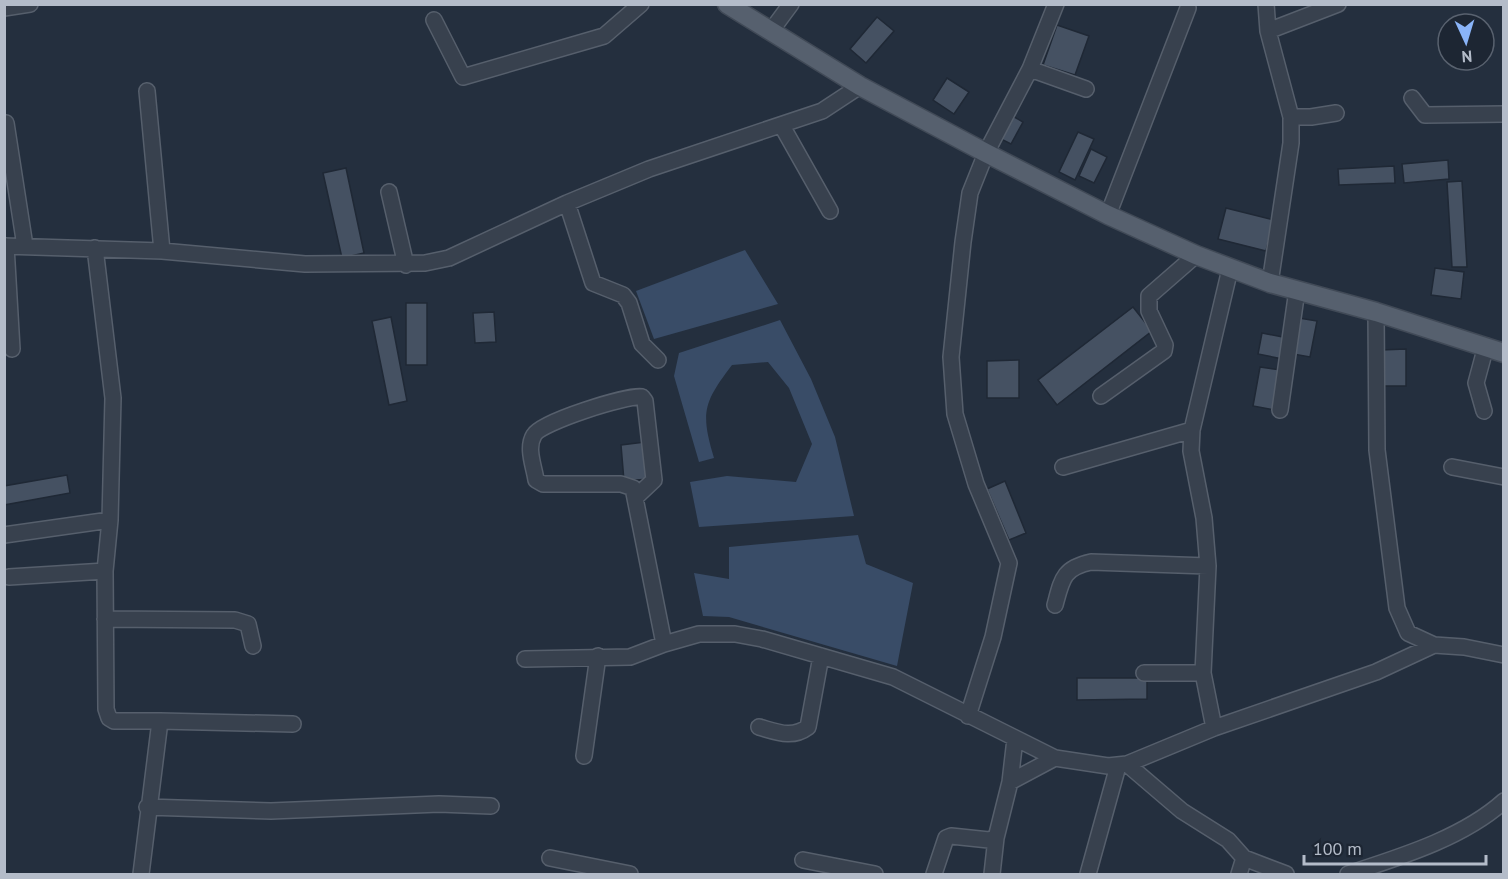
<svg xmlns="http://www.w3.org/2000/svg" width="1508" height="879" font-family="'PT Sans',sans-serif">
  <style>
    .water { fill: #394c67 }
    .building { fill: #455162; stroke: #1f2835; stroke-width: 1.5 }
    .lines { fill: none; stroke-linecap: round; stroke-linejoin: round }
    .minor-casing { stroke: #565f6c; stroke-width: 18 }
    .major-casing { stroke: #414a57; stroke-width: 21 }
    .minor { stroke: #38414e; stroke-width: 15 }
    .major { stroke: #56606e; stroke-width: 18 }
  </style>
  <rect width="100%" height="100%" fill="#242f3e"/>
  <!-- water -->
  <path class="water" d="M745,250L778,304L654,339L636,291Z
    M780,320L811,379L835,437L854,516L699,527L690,482L727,476L796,482L812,444L789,388L768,362L732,365C704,402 700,412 714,458L699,462L674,376L679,353Z
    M858,535L866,564L913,583L897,666L729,617L703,616L694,573L729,579V547Z"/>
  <!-- building -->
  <path class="building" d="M877,17L894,31L866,63L850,49Z
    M1057,25L1089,36L1075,75L1043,65Z
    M947,78L969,92L954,114L933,100Z
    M1009,114L1023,122L1011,144L997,137Z
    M1078,132L1094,139L1075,180L1059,172Z
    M1091,149L1107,157L1094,183L1079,176Z
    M1448,160L1449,179L1404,183L1402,164Z
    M1394,166L1395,183L1339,185L1338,169Z
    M346,168L364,253L342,258L323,173Z
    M1462,181L1467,267H1452L1447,182Z
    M1226,208L1274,220L1266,251L1218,239Z
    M1435,268L1464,272L1461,299L1431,295Z
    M406,303H427V365H406Z
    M1133,307L1152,331L1057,405L1038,380Z
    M494,312L496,342L475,343L473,313Z
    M391,317L407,401L389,405L372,321Z
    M1299,318L1317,321L1310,357L1293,354Z
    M1262,333L1288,338L1283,359L1258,354Z
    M1406,349V386H1381V350Z
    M1019,360V398H987V361Z
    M1260,367L1281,370L1275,410L1253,406Z
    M645,442L649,479L624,481L621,445Z
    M67,475L70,493L4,505V486Z
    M1005,481L1026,533L1009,540L987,489Z
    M1077,678H1147V699L1077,700Z"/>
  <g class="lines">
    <defs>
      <path id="minor" d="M1266,4L1268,31L1291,117V143L1270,283
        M4,8L30,4
        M434,20L463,77L604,36L641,4
        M771,31L791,4
        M1268,31L1338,4
        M1030,69L1086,89
        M147,91L162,251
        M1412,98L1425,115L1504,114
        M1291,117H1311L1336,113
        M6,123L25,246
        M782,126L830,211
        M389,192L406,265
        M567,203L593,283L623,295L629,303L642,344L658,360
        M1108,215L1188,8
        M4,246L162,251L305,264L425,263L449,258L567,203L649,169L822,111L860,86
        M6,246L12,349
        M95,248L113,398L110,520L105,571L106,709L109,718L114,721H160L141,874
        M1376,312L1377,450L1397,608L1408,633L1434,645
        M1101,396L1164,351L1165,345L1149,311V296L1196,255
        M1280,410L1297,290
        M1484,411L1476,383L1486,346
        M1063,467L1192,430
        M1452,467L1504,477
        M636,497L654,480L645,401L642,397C627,395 541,422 534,435C526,448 534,466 536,480L543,484H621L633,488L664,644
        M4,535L110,520
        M9,577L105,571
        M1055,605C1062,579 1063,568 1091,562L1208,566
        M105,619L235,620L248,624L253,646
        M525,659L630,657L664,644L699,634H735L762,639L893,677L1055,758L1108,766L1127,764L1214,728L1376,672L1434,645L1464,647L1504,655
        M1144,673H1203
        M968,716L993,637L1009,563L976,484L955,414L951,357L963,242L970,193L986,153L1030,69L1056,4
        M160,721L293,724
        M759,727C777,732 792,739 808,727L821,656
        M1214,728L1203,673L1208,566L1204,518L1191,451L1192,430L1230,269
        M584,756L598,656
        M1127,764L1182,811L1228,840L1244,858L1286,874
        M1010,782L1015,739
        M147,807L271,811L439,804L491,806
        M550,858L630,874
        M803,860L875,874
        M934,874L946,838L951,836L989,840L996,838L1010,782L1055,758
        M992,874L996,838
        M1088,874L1118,766
        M1239,874L1244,858
        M1348,874C1400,857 1463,838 1504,801"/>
      <path id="major" d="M727,4L860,86L986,153L1108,215L1196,255L1270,283L1376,312L1504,353"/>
    </defs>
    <!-- minor casing -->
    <use href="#minor" class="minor-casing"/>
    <!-- major casing -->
    <use href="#major" class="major-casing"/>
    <!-- minor -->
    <use href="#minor" class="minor"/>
    <!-- major -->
    <use href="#major" class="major"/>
  </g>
  <!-- border -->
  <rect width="1508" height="879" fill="none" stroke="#b4bcc9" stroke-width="12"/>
  <!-- north arrow -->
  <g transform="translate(1466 42) rotate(176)"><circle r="28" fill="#1d2633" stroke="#59626f" stroke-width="1.5"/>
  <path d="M0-4.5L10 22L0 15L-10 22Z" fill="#8ab4f8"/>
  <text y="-9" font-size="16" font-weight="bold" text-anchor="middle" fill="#b4bcc9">N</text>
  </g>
  <!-- scale -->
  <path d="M1304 855v9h182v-9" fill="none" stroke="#b4bcc9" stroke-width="3"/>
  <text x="1313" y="855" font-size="18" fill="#b4bcc9" stroke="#1d2633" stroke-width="4.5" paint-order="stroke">100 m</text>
</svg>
